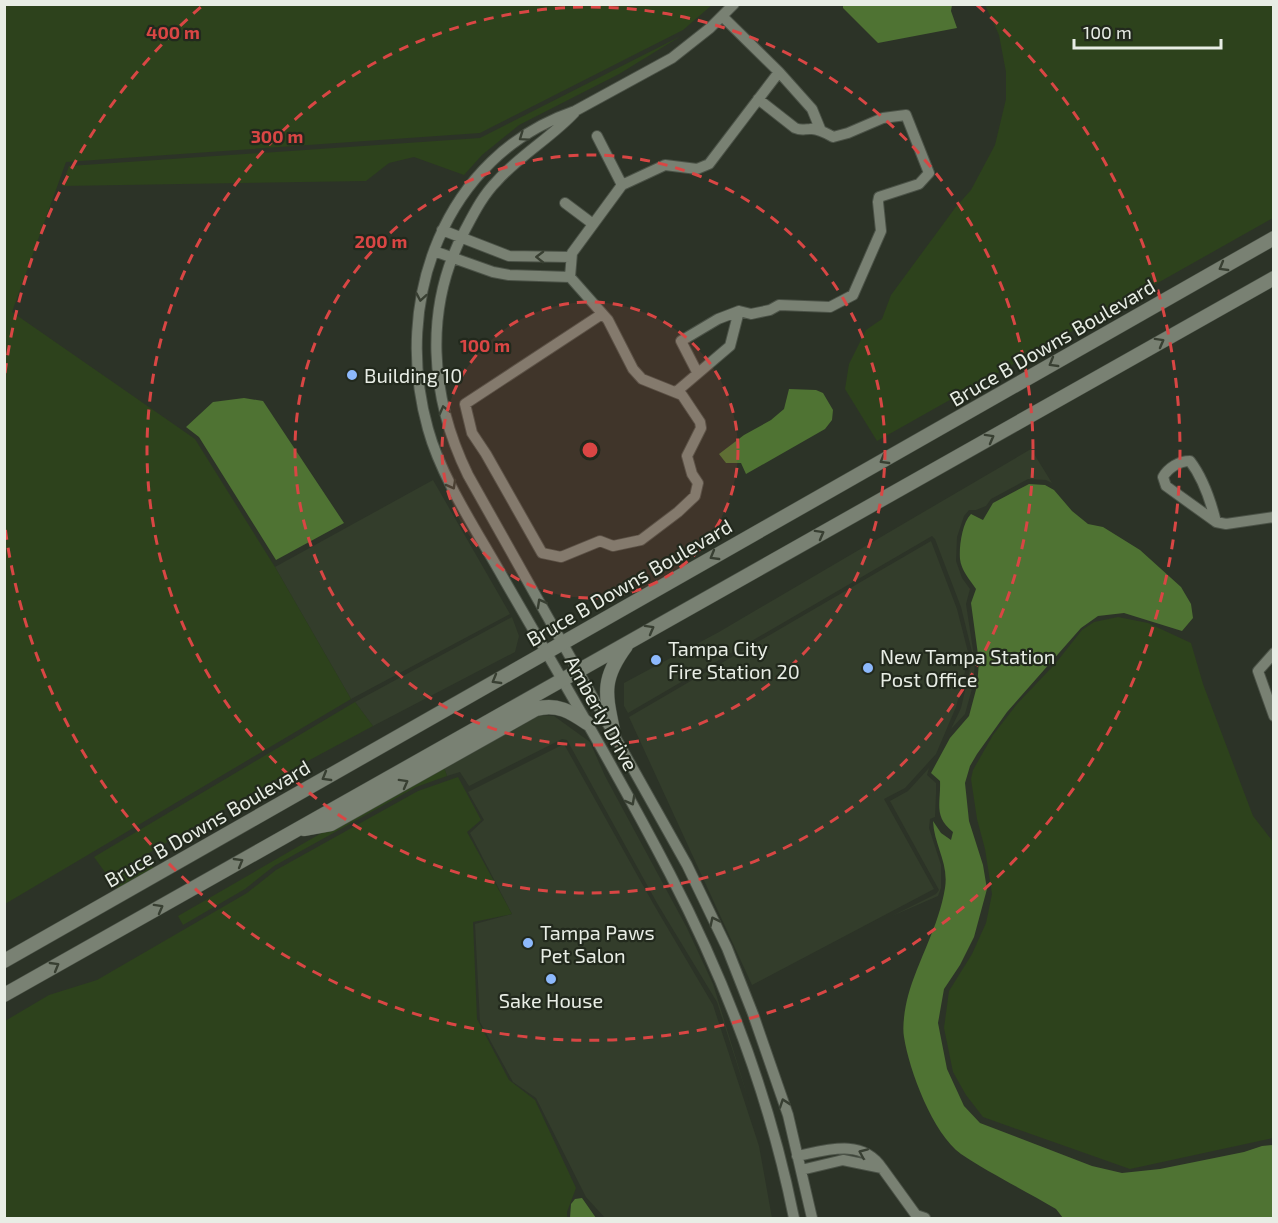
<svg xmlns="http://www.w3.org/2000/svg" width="1278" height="1223" font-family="'Exo 2',sans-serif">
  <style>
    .built { fill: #333d2b }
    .green { fill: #2d421c }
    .water { fill: #4f7333 }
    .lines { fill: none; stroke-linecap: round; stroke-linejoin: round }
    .minor-casing { stroke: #4b5247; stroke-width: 12 }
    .secondary-casing { stroke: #4b5247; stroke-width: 15 }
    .minor { stroke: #798173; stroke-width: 10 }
    .secondary { stroke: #798173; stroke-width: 14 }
    .oneway { stroke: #383f32 }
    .ring { fill: none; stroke: #d94644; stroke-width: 3; stroke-dasharray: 10 8 }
    .poi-dot { fill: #8db9fc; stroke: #22291d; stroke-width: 2 }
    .labels { text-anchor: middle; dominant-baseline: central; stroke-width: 4.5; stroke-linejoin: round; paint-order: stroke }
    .street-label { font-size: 20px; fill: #e8ede5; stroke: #22291d }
    .poi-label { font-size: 20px; fill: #e8ede5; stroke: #22291d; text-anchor: start }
    .centre { fill: #d94644; stroke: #22291d; stroke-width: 3 }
    .ring-label { font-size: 18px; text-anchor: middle; font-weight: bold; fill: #d94644; stroke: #22291d; stroke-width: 4.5; stroke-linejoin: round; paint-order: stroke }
  </style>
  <rect width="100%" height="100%" fill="#2c3327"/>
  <!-- built -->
  <path class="built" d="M1031,449L1052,483L1046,480L1028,479L991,499L986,506L976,510H969L964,516L957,537L956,561L962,578L970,589L966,604L975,663L973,685L965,714L951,729L961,708L973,656L961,607L935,539L932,536L628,713L624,706V683L719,632Z
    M433,480L510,614L351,699L275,567Z
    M931,541L957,609L969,656L956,707L936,754L905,788L884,799L934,889L752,985L629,717Z
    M512,617L519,636L515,652L373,726L355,702Z
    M537,715L554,716L590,742L605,776L687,928L713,984L749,1101L717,1002L657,903L567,740L562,739L469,786L460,772L447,776L444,767Z
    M564,744L654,905L713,1005L759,1146L772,1218H605L586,1197L536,1098L513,1082L480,1022L475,924L512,914L470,833L484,820L468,792Z
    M929,768L927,775L936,783V794L935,817L930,819L929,828L941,865V888L938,896L892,916L936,894L939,890L890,801L908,791Z"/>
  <!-- green -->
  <path class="green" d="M4,5H712L683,30L480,133L66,162L12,312L195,439L275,567L351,699L5,904Z
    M985,5H1273V218L877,441L845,389L849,364L866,330L882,319L891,295L955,208L971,190L995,145L1006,99V72L999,35Z
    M681,36L619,74L519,125L482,155L464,175L414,157L389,163L366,181L62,186L69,166L480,138Z
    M1118,617L1148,623L1191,643L1203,684L1253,816L1274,843L1273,1138L1130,1169L983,1117L966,1095L953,1072L944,1028L949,991L972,954L986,923L992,894L985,849L977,819L971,779L973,770L993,735L1017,704L1055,664L1082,630L1094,622Z
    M355,702L373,726L304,763L147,854L148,861L154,869L118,890L94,857Z
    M444,767L447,776L416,787L274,866L245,889L183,925L178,916L325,831Z
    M458,777L481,820L467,832L512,914L473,922L477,1019L509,1080L535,1100L576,1188L567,1212V1218H5V1021L49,995L97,980L247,893L276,870L418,791Z"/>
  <!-- water -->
  <path class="water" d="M843,4L952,5L951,11L957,28L878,43L843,8Z
    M789,389L816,390L823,393L833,410L832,420L825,429L746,474L741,463H726L719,454L744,435L771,420L784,409Z
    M244,398L263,401L344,523L276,560L199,437L186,427L213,402Z
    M1029,484L1045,485L1054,490L1072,511L1088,524L1103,527L1140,550L1181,587L1191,604L1193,618L1182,631L1124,613L1098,616L1081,628L1007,712L977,754L970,766L965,783L969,821L983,865L987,889L974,937L960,965L944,989L938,1023L947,1069L964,1106L980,1123L1092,1166L1122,1173L1160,1169L1244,1152L1262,1146L1273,1145V1218H1063L1056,1209C1026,1191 989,1173 961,1154C933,1134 909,1070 904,1037C902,1026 905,1007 908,996C918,960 939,926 945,888C949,863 934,845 933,821L941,833L951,840L953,832C933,816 941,803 940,781L931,773L950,738L969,716L977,686L979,662L971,603L976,589C970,580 961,570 960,559C959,547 962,523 971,514L983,520L993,503Z
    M582,1198L596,1218H570L571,1204L575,1199Z"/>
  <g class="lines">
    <defs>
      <path id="minor" d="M734,4L710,28L672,58L575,111C443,156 392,302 428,429C442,480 479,534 505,581C561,678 618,774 670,874C726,982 770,1098 794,1218
        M779,72L812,109L821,131
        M575,112C552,137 520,155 497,181C483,195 474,213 465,230C423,308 430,397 468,475L687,865L727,948L753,1014L788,1115L812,1218
        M597,136L622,185
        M565,203L593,224
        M442,230L509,256L571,257
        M434,251L493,272L509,275L570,277
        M602,314L465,404L472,433L486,454L542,553L561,557L600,541L613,546L641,540L678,512L695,496L698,483L692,474L687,456L701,428L700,422L682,395L642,379L633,369L608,320L570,277L572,253L622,185L665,165L697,169L709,164L779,72L722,16
        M697,372L681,341L718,319L739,311
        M676,392L730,346L739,311L751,314L770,310L779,305L830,307L853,295L881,231L878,202L879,197L919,184L929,173L906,115L883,118L848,133L833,137C826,133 818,128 810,129C803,129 802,131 795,128L758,99
        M1216,522C1211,502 1203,478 1190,461C1179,461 1168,468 1163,477L1166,486L1216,522L1226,524L1274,517
        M1274,653L1258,671L1274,716
        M797,1156C827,1150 862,1138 882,1168L843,1160L801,1170
        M882,1168L916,1215L925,1218"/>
      <path id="secondary" d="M614,735C606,695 600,681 626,646
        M304,829L331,824L536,709C557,703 571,712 587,723
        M4,961L1274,238
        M4,995L1274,278"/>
    </defs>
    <!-- minor casing -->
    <use href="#minor" class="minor-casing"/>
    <!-- secondary casing -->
    <use href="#secondary" class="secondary-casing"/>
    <!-- minor -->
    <use href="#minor" class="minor"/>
    <!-- secondary -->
    <use href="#secondary" class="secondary"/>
  </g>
  <!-- one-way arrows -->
  <defs><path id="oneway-chevron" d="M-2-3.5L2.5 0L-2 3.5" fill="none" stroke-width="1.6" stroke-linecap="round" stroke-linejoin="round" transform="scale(1.5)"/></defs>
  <g class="oneway">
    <use href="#oneway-chevron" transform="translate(523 137) rotate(145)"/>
    <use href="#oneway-chevron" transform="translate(540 257) rotate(-179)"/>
    <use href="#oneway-chevron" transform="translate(1223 267) rotate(150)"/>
    <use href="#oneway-chevron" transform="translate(421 297) rotate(100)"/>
    <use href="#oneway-chevron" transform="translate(1160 342) rotate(-29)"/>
    <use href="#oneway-chevron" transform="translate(1053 363) rotate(150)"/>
    <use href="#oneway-chevron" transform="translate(444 410) rotate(-104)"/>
    <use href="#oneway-chevron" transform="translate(990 438) rotate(-29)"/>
    <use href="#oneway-chevron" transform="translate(884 460) rotate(150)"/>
    <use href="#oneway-chevron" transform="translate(452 485) rotate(61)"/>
    <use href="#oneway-chevron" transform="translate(820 534) rotate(-29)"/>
    <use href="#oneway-chevron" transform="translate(714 556) rotate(150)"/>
    <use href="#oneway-chevron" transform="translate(541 603) rotate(-119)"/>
    <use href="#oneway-chevron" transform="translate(650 629) rotate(-29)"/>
    <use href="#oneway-chevron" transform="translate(496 680) rotate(150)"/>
    <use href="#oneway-chevron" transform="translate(326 777) rotate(150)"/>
    <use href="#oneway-chevron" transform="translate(404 783) rotate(-29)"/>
    <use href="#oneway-chevron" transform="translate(631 801) rotate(61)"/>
    <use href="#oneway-chevron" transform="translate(239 862) rotate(-30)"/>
    <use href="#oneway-chevron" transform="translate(159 908) rotate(-29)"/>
    <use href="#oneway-chevron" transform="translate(714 921) rotate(-116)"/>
    <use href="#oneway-chevron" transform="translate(55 966) rotate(-30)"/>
    <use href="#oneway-chevron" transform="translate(784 1103) rotate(-109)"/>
    <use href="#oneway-chevron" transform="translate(863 1153) rotate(-157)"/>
  </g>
  <!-- distance rings -->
  <circle cx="590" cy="450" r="148" fill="#d94644" fill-opacity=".12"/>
  <g class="ring">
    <circle cx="590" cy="450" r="148"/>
    <circle cx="590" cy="450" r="295"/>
    <circle cx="590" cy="450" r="443"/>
    <path d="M5 373A590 590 0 0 1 203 5M977 5A590 590 0 1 1 5 527"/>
  </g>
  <!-- markers -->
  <g class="poi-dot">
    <circle cx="352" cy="375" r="6"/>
    <circle cx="656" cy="660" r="6"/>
    <circle cx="868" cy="668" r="6"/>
    <circle cx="528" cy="943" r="6"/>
    <circle cx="551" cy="979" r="6"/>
  </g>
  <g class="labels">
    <!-- street labels -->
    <g class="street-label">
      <text transform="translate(1052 342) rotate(-30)">Bruce B Downs Boulevard</text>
      <text transform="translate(629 582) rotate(-30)">Bruce B Downs Boulevard</text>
      <text transform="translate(602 713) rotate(61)">Amberly Drive</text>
      <text transform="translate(207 823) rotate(-30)">Bruce B Downs Boulevard</text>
    </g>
    <!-- poi labels -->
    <g class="poi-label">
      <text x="364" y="375">Building 10</text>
      <text x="668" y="648">Tampa City<tspan x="668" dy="23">Fire Station 20</tspan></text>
      <text x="880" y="656">New Tampa Station<tspan x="880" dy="23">Post Office</tspan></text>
      <text x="540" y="932">Tampa Paws<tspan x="540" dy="23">Pet Salon</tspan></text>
      <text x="551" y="1000" text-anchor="middle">Sake House</text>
    </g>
  </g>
  <circle cx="590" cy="450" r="9" class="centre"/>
  <g class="ring-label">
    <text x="173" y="39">400 m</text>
    <text x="277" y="143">300 m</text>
    <text x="381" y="248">200 m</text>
    <text x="485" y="352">100 m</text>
  </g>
  <!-- border -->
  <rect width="1278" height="1223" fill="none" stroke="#e8ede5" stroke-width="12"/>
  <!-- scale -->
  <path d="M1074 39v9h147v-9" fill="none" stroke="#e8ede5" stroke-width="3"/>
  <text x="1083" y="39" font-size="18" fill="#e8ede5" stroke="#22291d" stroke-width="4.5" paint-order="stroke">100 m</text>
</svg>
